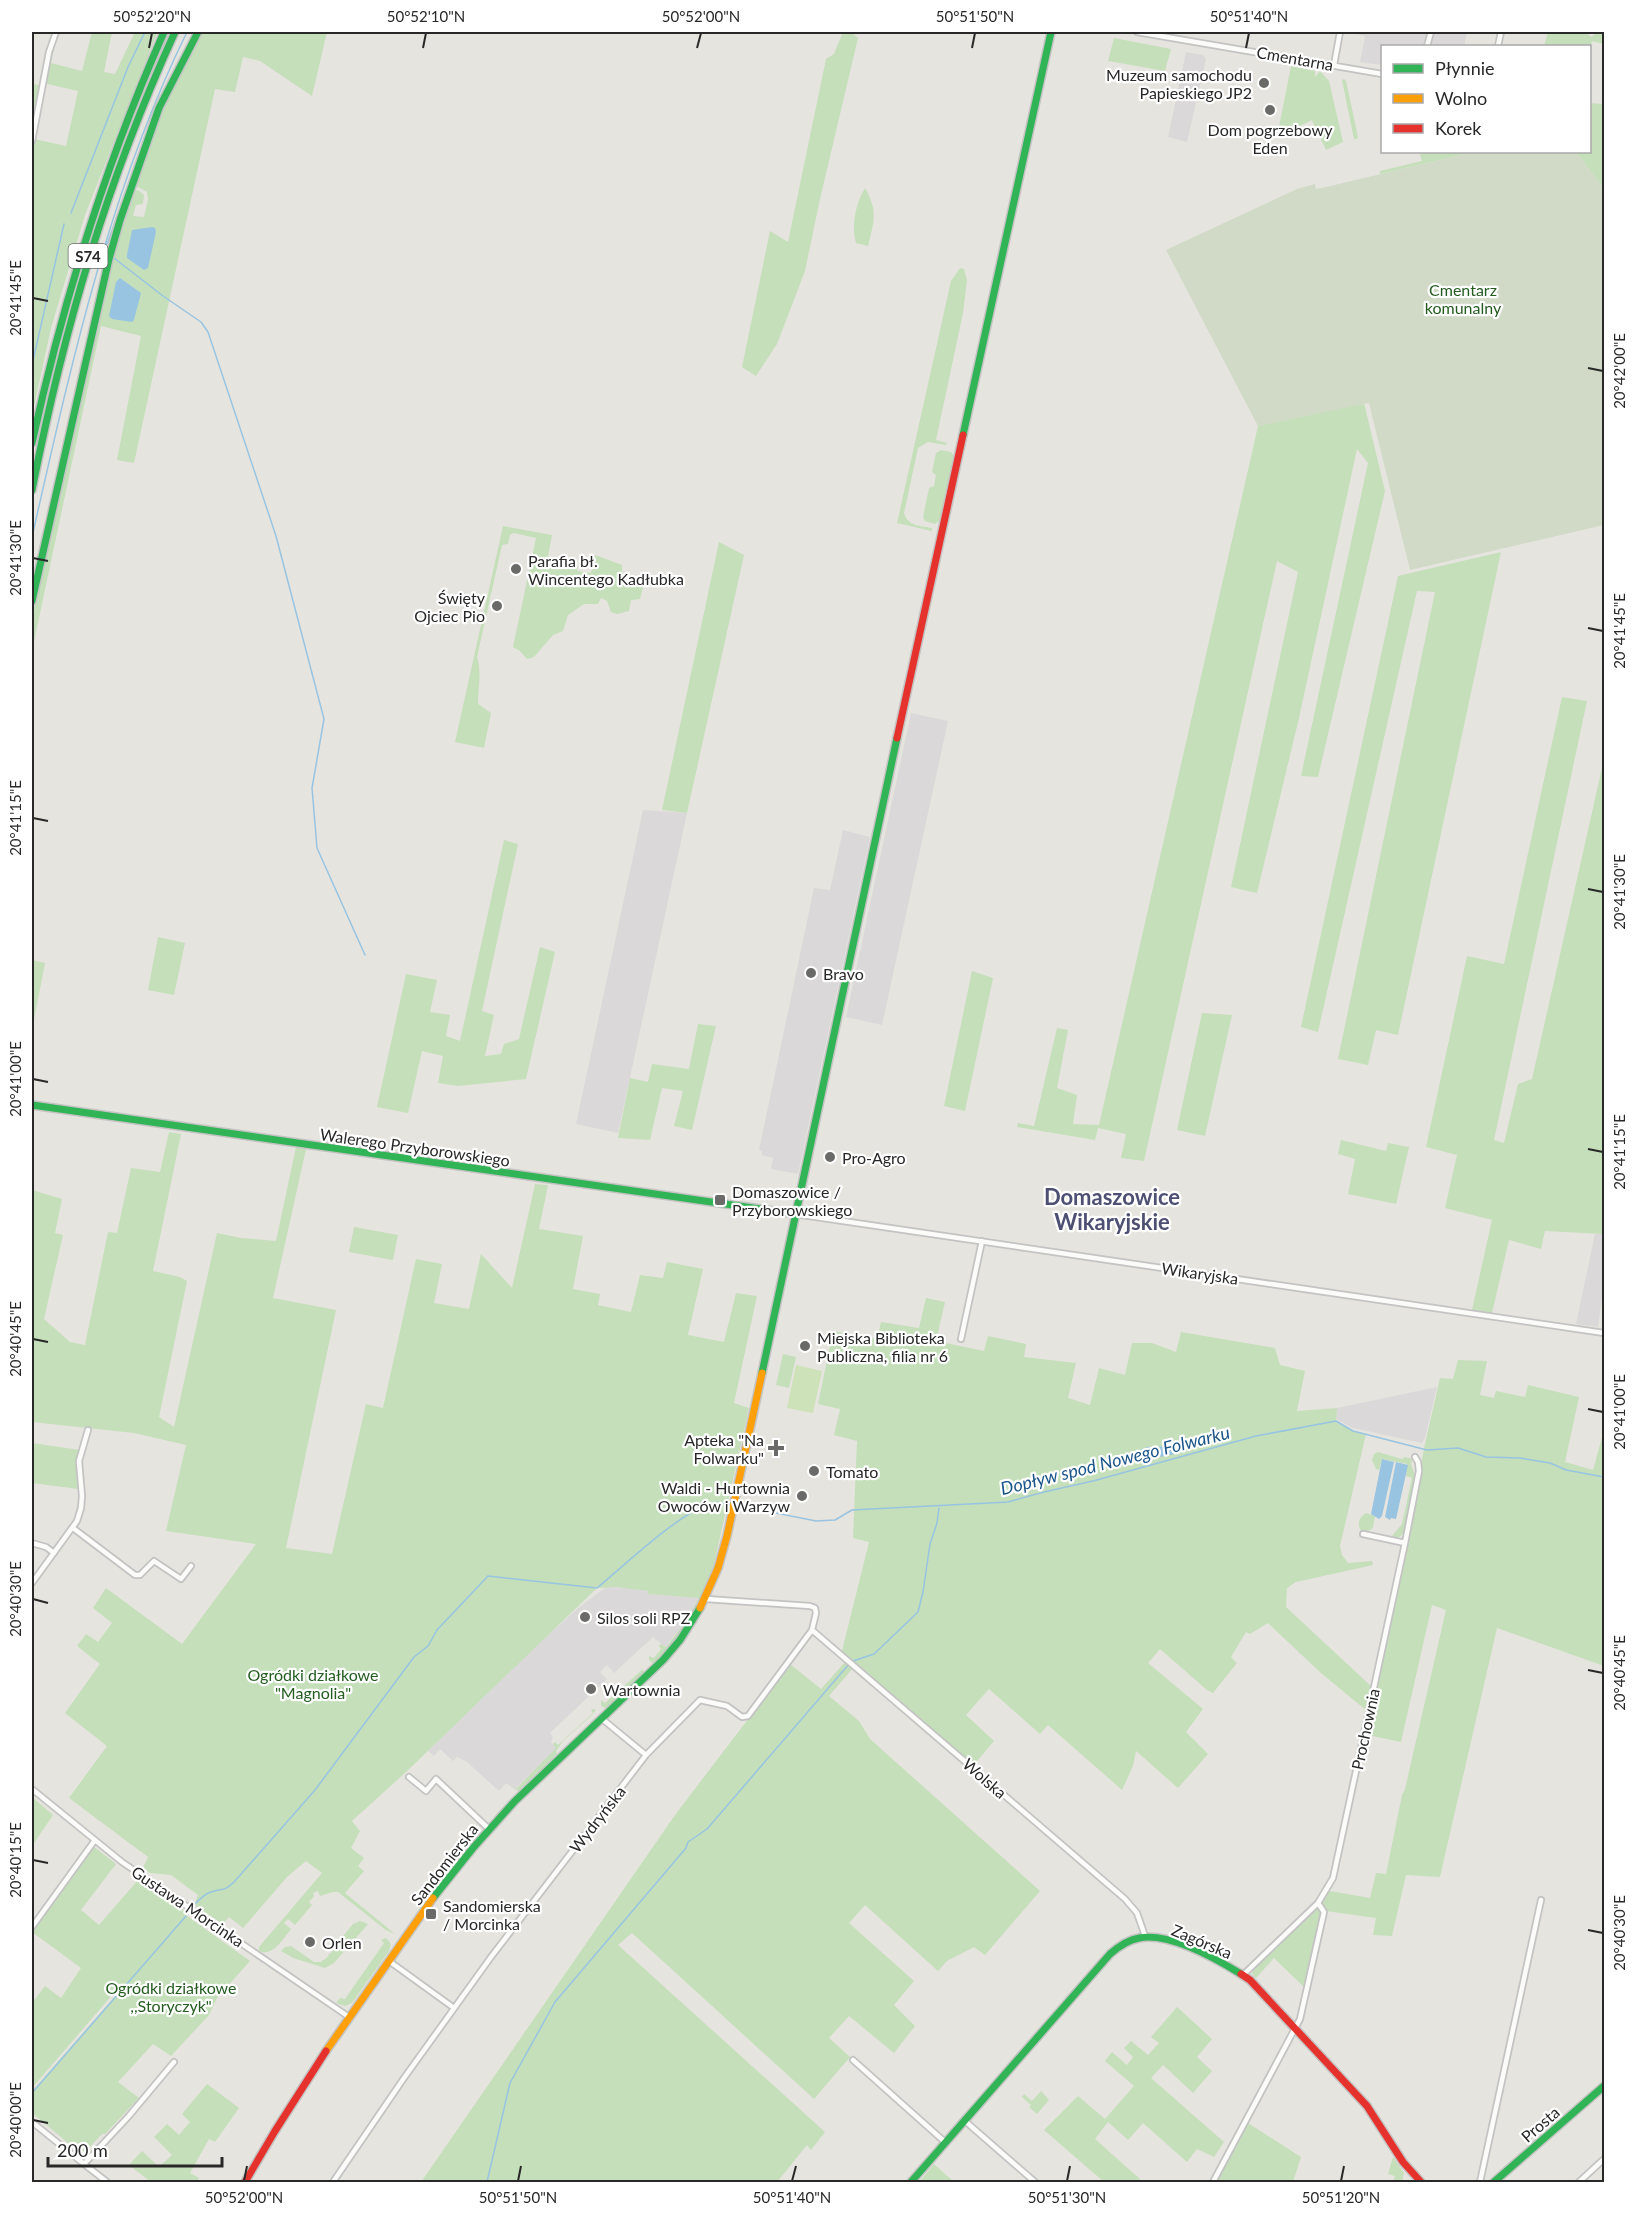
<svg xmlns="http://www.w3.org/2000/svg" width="1636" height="2214" font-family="Lato,sans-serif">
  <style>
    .industrial { fill: #dbd8d9 }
    .green { fill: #c4dfba }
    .cemetery { fill: #d0dac6 }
    .pitch { fill: #cde2b8 }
    .water { fill: #98c4e1 }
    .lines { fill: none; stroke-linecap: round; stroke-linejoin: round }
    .stream { stroke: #98c4e1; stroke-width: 1.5 }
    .street-casing { stroke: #c4c3c3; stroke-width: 8 }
    .fast-casing { stroke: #c4c3c3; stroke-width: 10 }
    .slow-casing { stroke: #c4c3c3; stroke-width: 10 }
    .jam-casing { stroke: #c4c3c3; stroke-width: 10 }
    .street { stroke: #fbfbfa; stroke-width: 4.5 }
    .fast { stroke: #30b455; stroke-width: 7 }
    .slow { stroke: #ff9f0a; stroke-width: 7 }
    .jam { stroke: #e5322d; stroke-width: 7 }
    .ticks { fill: none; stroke: #282828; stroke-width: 2 }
    .poi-dot { fill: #6a6a68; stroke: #fff; stroke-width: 2 }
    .labels { text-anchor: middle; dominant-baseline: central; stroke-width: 4.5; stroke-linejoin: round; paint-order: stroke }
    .shield { fill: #fff; stroke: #686868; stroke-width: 1.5 }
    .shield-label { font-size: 15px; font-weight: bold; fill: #282828 }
    .street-label { font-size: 16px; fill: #282828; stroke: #fff }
    .poi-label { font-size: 16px; fill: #282828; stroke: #fff; text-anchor: start }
    .park-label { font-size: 16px; fill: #245c20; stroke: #fff }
    .water-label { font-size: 18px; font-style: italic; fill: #1a5489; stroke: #fff }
    .district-label { font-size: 22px; font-weight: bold; fill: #4d4f73; stroke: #fff }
    .neatline { fill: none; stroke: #282828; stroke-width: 2 }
    .ticks-label { font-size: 15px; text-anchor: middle; fill: #282828 }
  </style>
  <rect width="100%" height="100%" fill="#e6e4de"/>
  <!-- industrial -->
  <path class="industrial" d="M1347,32H1428L1425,46H1382V65L1360,62L1365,36Z
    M1433,32H1467L1464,46H1429Z
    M1186,52L1203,55L1206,59L1187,142L1168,137Z
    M911,713L948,721L882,1025L846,1017Z
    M643,810L687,813L618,1133L576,1124Z
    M843,830L870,837L798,1174L771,1169L773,1158L762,1155V1151L759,1150L814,888L830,890Z
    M1595,1234H1604V1283L1598,1327L1576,1324Z
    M1437,1387L1425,1438L1422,1443L1353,1428L1336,1419L1337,1408Z
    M606,1587L630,1588L648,1591L649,1594L699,1598L683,1625L665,1647L653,1637L614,1673L607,1665L600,1672L607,1679L550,1733L553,1737L551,1742L557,1748L515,1789L506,1783L499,1791L467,1762L457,1757L453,1761L440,1749L434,1756L428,1751L534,1648L577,1609Z"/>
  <!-- green -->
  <path class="green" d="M92,32H112L104,72L115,74L135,32L157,33L85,215L51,328L32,416V150L34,139L66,146L78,91L43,83L32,141V83L40,86L50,41L55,43L51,63L82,71Z
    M202,32H327L312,96L260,61L243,57L235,92L215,89L134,463L117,460L141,336L101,326L32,651V612L115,248L135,191L138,190L144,195L143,204L136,205L133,216L144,217L148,199L147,192L136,186V184L161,112Z
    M843,32H851L858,38L820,199L805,271L777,344L756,376L742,367L770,231L788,242L826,59L834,54Z
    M1548,32H1586L1591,37L1598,32H1604V44L1592,41L1590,48L1544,46Z
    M1114,38L1171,49L1165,71L1108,61Z
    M1291,66L1315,71V77L1320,71L1329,81L1343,142L1326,150L1312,120L1277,137Z
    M1344,79L1346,81L1358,137L1357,139H1354L1342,80Z
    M1590,103L1604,104V189L1576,152H1590Z
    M1433,152H1474L1380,174V171L1422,161L1420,154Z
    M865,188C878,210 874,222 868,246L856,243C851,225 856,203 865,188Z
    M960,268L964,269L967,280L963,313L936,440L947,443L946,445L928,442L918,448L904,513C907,526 921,526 932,528V531L897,523L951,281Z
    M1364,403L1385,491L1318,777L1301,776L1368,463L1357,449L1299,718L1257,893L1231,887L1298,572L1277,561L1144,1161L1121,1158L1126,1134L1098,1128L1095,1140L1017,1127L1018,1123L1034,1126L1057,1028L1068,1030L1057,1088L1077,1095L1073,1124L1099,1125L1258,426Z
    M941,450L951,452L954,456L940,520L935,524L925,521L923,517L929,488L934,486L936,475L932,472L936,453Z
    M503,526L552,535L547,561L578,566L577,571L591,573L595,555L622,565V572L636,578L643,587L640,599L631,600L629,611L617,614L611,612L607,601L601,598L598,604H584L568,615L563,631L553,635L534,657L527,659L520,651L513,647L536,538L514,533L510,535L508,544L502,545L477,657C482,672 478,688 478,704L491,713L484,748L455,742Z
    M719,542L744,555L687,813L662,810Z
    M1501,552L1398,1035L1376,1030L1368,1065L1338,1059L1435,592L1417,591L1318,1032L1301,1027L1398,576Z
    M1562,697L1587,701L1494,1140L1504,1143L1518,1084L1532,1079L1604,759V1234L1545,1231L1541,1249L1509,1240L1492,1313L1472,1310L1492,1220L1445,1208L1457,1155L1426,1147L1467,956L1504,964Z
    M504,840L518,844L482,1011L494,1015L485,1056L501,1054L504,1044L519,1039L540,947L555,952L526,1079L458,1086L438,1083L443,1056L422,1051L408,1113L377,1107L406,974L437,980L430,1012L450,1015L446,1036L460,1041Z
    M158,937L185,943L174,995L148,990Z
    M32,960L45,963L32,1030Z
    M972,971L993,978L965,1111L944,1106Z
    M1202,1013L1232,1015L1205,1136L1177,1130Z
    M698,1024L716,1026L692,1130L674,1126L683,1091L662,1088L650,1140L618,1138L630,1078L648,1082L652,1064L689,1069Z
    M169,1132L181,1134L153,1271L180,1277L187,1281L159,1417L174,1427L217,1233L241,1238L276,1241L296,1147L306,1149L273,1298L336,1310L286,1548L332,1554L366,1404L383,1408L416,1259L442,1264L434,1303L469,1309L481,1254L512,1288L535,1184L548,1185L539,1229L583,1236L573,1289L600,1294L598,1305L631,1312L640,1275L663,1278L667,1262L703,1269L688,1335L724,1342L736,1293L757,1296L734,1403L749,1408L714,1564C712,1572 710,1580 707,1587C701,1603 667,1658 652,1663L649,1660V1656L654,1658L661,1649L659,1646L661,1644L666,1647L683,1625L699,1598L648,1594V1591L616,1587L597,1588L406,1772L352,1821L360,1831L351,1848L364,1858L358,1866L364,1871L345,1893L395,1934L386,1930L338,1892H333L320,1896L318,1891L313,1893L314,1896L309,1902L312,1905L295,1925L288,1919L284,1923L291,1929C283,1939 273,1957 259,1951V1947L322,1873L306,1861L287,1877L243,1928L229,1917L223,1924L194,1905L198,1895L171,1875L150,1873L143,1868L148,1857L69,1798L107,1746L65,1713L100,1664L77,1646L86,1634L98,1642L112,1623L93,1608L106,1588L182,1644L256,1544L166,1531L186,1445L134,1433L32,1422V1248L34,1238L32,1237V1190L62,1199L55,1233L63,1235L44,1319L70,1342L85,1345L108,1232L117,1233L131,1168L160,1172Z
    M1341,1140L1386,1151L1388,1143L1409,1147L1396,1204L1348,1194L1355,1159L1338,1154Z
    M354,1227L398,1235L393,1260L349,1252Z
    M926,1298L945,1302L936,1341L984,1351L988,1336L1026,1344L1024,1357L1076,1363L1068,1398L1090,1405L1099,1368L1125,1375L1132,1343H1152L1176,1352L1181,1332L1275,1348L1280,1365L1305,1371L1297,1411L1337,1408L1336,1422L1353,1431L1366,1434L1340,1546L1342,1555L1348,1563L1372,1561L1373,1565L1296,1582L1287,1588L1286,1607L1372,1687L1367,1711L1321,1673L1268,1623L1250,1634L1246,1632L1231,1657L1237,1663L1213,1693L1207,1690L1160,1649L1148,1663L1203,1709L1186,1732L1208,1754L1178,1788L1136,1751L1133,1766L1122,1790L1048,1725L1040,1734L989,1689L966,1715L994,1741L972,1767L841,1655L869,1542L853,1538L857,1441L834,1435L840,1409L818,1404L833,1331L877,1339L881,1322L919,1328Z
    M783,1354L796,1357L789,1388L776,1385Z
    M1458,1360L1487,1361L1480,1395L1494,1398L1496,1391L1525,1397L1528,1385L1579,1397L1565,1462L1593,1470L1604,1430V1666L1497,1628L1440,1877L1406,1875L1392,1936L1373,1935L1376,1918L1326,1911L1322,1902L1330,1891L1370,1898L1376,1873L1386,1874L1402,1795L1405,1789L1446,1610L1432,1605L1401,1742L1368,1735L1425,1444L1440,1378L1453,1379Z
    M32,1443L80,1450C74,1463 76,1474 78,1489L32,1483Z
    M1378,1452L1402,1459L1405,1457L1412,1459L1411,1465L1416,1477L1405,1532L1398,1538L1392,1536L1402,1524L1412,1478L1406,1476L1407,1464L1382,1459L1379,1470L1376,1469L1372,1460L1374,1454Z
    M1366,1513L1375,1516L1373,1528L1366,1532L1361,1531C1357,1524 1359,1517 1366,1513Z
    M845,1662L853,1668L829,1696L859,1721L870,1739L1040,1891L985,1955L974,1947L947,1961L938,1971L865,1905L849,1923L914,1981L894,2005L915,2026L894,2053L849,2016L829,2038L850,2057L814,2099L632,1933L618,1945L825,2132L811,2150L807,2145L777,2182H421L675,1815L790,1664L821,1689Z
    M643,1669L644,1674L609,1706L605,1708L601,1706V1700L605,1703Z
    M593,1709L596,1710L592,1715L563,1741L556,1751L557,1754L518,1791L505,1783L516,1789L556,1748L553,1744L555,1742L558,1745L593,1713L591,1710Z
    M32,1797L53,1815L32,1846Z
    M93,1846L116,1864L81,1910L99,1925L138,1880L188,1913L187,1916L250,1961L217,1998L209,2015L171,2056L153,2044L118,2082L139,2098L105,2134H102L86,2151L79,2152L32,2113V2091L116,1995L113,1994L32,2088V2003L45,1986L61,1998L81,1968L32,1932Z
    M1316,1908H1319L1321,1914L1304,1987L1274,1958L1256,1978L1252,1974L1256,1965Z
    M360,1921L368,1924L334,1963L325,1968L293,1958L281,1951L285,1947L291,1946L314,1962H321L329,1956L328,1955L333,1951L332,1949L353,1924Z
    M386,1938L391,1944L389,1951L352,2003L345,2006L336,2003L340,1998L345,1999L384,1943L381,1940Z
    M1177,2007L1212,2039L1197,2057L1212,2071L1193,2093L1163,2065L1151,2078L1224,2142L1214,2157L1197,2149L1187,2162L1143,2123L1128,2140L1108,2122L1095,2139L1140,2179L1137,2182H1104L1044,2130L1078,2096L1105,2119L1134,2086L1105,2061L1112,2052L1127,2065L1133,2057L1124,2048L1131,2041L1148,2055L1159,2043L1151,2037Z
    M207,2084L239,2108L215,2142L209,2139L190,2173L199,2178L196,2182H151L129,2165L142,2151L159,2167L172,2155L154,2137L167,2124L179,2135L190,2122L182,2114Z
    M1041,2091L1049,2100L1037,2114L1029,2107L1031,2105L1022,2097L1024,2094L1032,2101Z
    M1248,2123L1301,2157L1293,2182H1216Z
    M1393,2157L1404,2173L1402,2182H1393L1395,2176L1388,2174Z
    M934,2164L935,2165L954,2182H924L921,2180Z"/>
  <!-- cemetery -->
  <path class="cemetery" d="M1474,152H1576L1604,189V525L1410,570L1369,403L1258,426L1166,250L1297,189L1315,184L1316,189L1326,187Z"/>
  <!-- pitch -->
  <path class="pitch" d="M796,1365L822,1371L813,1413L787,1408Z"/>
  <!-- water -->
  <path class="water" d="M152,227L155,228L156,232L148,268L144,270L127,258V255L132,230Z
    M120,278L141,293L134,320L132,322L112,319L109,316L116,282Z
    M1176,1446L1175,1454L1138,1461L1140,1450L1147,1447Z
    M1382,1459L1394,1462L1382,1516L1379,1519L1371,1514Z
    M1396,1462L1408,1465L1396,1519L1391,1518L1390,1520L1385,1517Z"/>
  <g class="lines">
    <!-- stream -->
    <path class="stream" d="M71,213L128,67L145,32
      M98,244L106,251
      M104,248L108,242L155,108L194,32
      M114,258L163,296L201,322L208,332L276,536L324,719L312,788L317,848L365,955
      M32,365L64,224
      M32,537C71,365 109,191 187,32
      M736,1505L816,1521L835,1520L852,1510L1008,1502L1044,1492L1093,1481L1256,1436L1336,1421L1353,1431L1427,1450L1458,1448L1486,1457L1520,1458L1550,1463L1566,1470L1604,1477
      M853,1661L874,1654L918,1612L923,1592L930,1544L937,1523L939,1508
      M194,1905C199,1900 204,1894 211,1892C223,1888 224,1892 234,1882L315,1790L414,1657L428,1646L437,1630L488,1576L597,1588C626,1564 675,1517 708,1504C716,1501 723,1503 731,1505
      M32,2093L186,1916
      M487,2182L510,2083L555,2002L686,1848L688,1842L707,1829L849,1664"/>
    <defs>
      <path id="street" d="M1137,32L1382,74
        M1427,46L1431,32
        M1498,46L1501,32
        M1334,65L1340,32
        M32,141L49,52L56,32
        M795,1214L1604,1333
        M961,1339L982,1241
        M73,1528L135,1575H140L154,1561L181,1579L191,1566
        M1363,1534L1405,1543L1419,1471L1418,1462L1415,1457
        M32,1543L46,1547L54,1553
        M32,1583L77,1521L81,1508L82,1496L79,1461L88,1430
        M812,1630L1125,1899L1137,1913L1145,1936
        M601,1718L646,1755
        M409,1777L426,1791L436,1779L489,1829
        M32,1789L122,1862L349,2017
        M32,1927L95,1840
        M389,1961L454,2008
        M1243,1975L1318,1903L1333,1878L1405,1543
        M853,2060L946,2143
        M965,2121L1035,2182
        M32,2122L84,2164
        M107,2182L84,2164L128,2117L174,2062
        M333,2182L404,2078L491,1957L646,1755L700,1700L727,1706L742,1717L748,1716L812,1630L816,1613L815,1608L810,1606L706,1599
        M1213,2182L1300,2019L1324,1912L1318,1903
        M1480,2182L1541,1900
        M1579,2182L1604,2159"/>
      <path id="fast" d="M963,435L1051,32
        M32,443C63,301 105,165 164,32
        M32,490C64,328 106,183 175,32
        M32,601L109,259L120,220L159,108L198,32
        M32,1105L795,1214
        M762,1373L897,738
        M433,1898L473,1848L515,1801L663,1660L680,1640L700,1608
        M911,2182L1110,1954C1118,1947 1127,1940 1139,1938C1169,1932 1215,1958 1241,1974
        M1494,2182L1604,2086"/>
      <path id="slow" d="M700,1608L718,1568L727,1536L762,1373
        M326,2051L433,1898"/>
      <path id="jam" d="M897,738L963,435
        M1241,1974L1250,1980L1367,2106L1403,2162L1421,2182
        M245,2182L275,2131L326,2051"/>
    </defs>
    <!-- street casing -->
    <use href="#street" class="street-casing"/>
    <!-- fast casing -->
    <use href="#fast" class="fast-casing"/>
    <!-- slow casing -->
    <use href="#slow" class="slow-casing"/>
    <!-- jam casing -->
    <use href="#jam" class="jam-casing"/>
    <!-- street -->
    <use href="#street" class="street"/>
    <!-- fast -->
    <use href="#fast" class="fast"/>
    <!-- slow -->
    <use href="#slow" class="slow"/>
    <!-- jam -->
    <use href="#jam" class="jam"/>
  </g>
  <!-- ticks -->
  <path class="ticks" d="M149,48L152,33M423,48L426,33M697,48L701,33M972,48L975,33M1246,48L1249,33M33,298L48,301M1588,368L1603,371M33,558L48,561M1588,628L1603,631M33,818L48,821M1588,889L1603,892M33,1079L48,1082M1588,1149L1603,1152M33,1339L48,1342M1588,1409L1603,1412M33,1599L48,1603M1588,1670L1603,1673M33,1860L48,1863M1588,1930L1603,1933M33,2120L48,2123M244,2181L247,2166M518,2181L521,2166M792,2181L796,2166M1067,2181L1070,2166M1341,2181L1344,2166"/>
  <!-- markers -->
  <g class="poi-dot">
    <circle cx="1264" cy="83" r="6"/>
    <circle cx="1270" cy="110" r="6"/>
    <circle cx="516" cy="569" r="6"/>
    <circle cx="497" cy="606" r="6"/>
    <circle cx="811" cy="973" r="6"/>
    <circle cx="830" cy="1157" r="6"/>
    <rect x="714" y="1194" width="12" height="12" rx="3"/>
    <circle cx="805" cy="1346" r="6"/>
    <path d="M773 1439h6v6h6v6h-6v6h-6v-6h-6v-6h6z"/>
    <circle cx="814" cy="1471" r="6"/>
    <circle cx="802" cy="1496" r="6"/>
    <circle cx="585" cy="1617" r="6"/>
    <circle cx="591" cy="1689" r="6"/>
    <rect x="425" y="1908" width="12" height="12" rx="3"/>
    <circle cx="310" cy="1942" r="6"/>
  </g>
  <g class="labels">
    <!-- shield labels -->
    <rect class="shield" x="68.5" y="244" width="39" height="24" rx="4.5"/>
    <g class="shield-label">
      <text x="88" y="256">S74</text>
    </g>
    <!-- street labels -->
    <g class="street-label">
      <text transform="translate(1295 58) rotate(10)">Cmentarna</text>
      <text transform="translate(415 1147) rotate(8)">Walerego Przyborowskiego</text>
      <text transform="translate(1200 1273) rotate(8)">Wikaryjska</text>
      <text transform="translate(1365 1729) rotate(-78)">Prochownia</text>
      <text transform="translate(985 1778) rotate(41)">Wolska</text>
      <text transform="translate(597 1819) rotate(-52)">Wydryńska</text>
      <text transform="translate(444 1864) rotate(-52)">Sandomierska</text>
      <text transform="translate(188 1906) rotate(34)">Gustawa Morcinka</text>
      <text transform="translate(1202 1941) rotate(23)">Zagórska</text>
      <text transform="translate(1540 2124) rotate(-41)">Prosta</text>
    </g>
    <!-- poi labels -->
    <g class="poi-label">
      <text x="1252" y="74" text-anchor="end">Muzeum samochodu<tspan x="1252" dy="18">Papieskiego JP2</tspan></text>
      <text x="1270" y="129" text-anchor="middle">Dom pogrzebowy<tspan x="1270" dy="18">Eden</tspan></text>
      <text x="528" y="560">Parafia bł.<tspan x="528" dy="18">Wincentego Kadłubka</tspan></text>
      <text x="485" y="597" text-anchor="end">Święty<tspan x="485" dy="18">Ojciec Pio</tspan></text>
      <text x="823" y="973">Bravo</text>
      <text x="842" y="1157">Pro-Agro</text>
      <text x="732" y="1191">Domaszowice /<tspan x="732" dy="18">Przyborowskiego</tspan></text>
      <text x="817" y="1337">Miejska Biblioteka<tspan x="817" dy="18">Publiczna, filia nr 6</tspan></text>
      <text x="764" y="1439" text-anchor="end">Apteka "Na<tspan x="764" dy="18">Folwarku"</tspan></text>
      <text x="826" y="1471">Tomato</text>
      <text x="790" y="1487" text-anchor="end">Waldi - Hurtownia<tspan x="790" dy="18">Owoców i Warzyw</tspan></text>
      <text x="597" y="1617">Silos soli RPZ</text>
      <text x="603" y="1689">Wartownia</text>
      <text x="443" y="1905">Sandomierska<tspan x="443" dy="18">/ Morcinka</tspan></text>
      <text x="322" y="1942">Orlen</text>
    </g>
    <!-- park labels -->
    <g class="park-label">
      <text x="1463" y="289">Cmentarz<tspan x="1463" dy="18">komunalny</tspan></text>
      <text x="313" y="1674">Ogródki działkowe<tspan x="313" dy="18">"Magnolia"</tspan></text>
      <text x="171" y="1987">Ogródki działkowe<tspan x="171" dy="18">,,Storyczyk"</tspan></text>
    </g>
    <!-- water labels -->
    <g class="water-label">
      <text transform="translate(1115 1460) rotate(-14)">Dopływ spod Nowego Folwarku</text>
    </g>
    <!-- district labels -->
    <g class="district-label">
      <text x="1112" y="1196">Domaszowice<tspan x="1112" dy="25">Wikaryjskie</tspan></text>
    </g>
  </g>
  <!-- border -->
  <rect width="1636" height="2214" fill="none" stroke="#ffffff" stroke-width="66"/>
  <!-- legend -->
  <rect x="1381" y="45" width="210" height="108" fill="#ffffff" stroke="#a9a9a9" stroke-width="1.5"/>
  <rect x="1393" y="64" width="30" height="9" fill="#30b455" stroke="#a9a9a9" stroke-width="1.5"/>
  <text x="1435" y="75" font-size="18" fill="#282828">Płynnie</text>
  <rect x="1393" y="94" width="30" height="9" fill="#ff9f0a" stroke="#a9a9a9" stroke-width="1.5"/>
  <text x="1435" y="105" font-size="18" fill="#282828">Wolno</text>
  <rect x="1393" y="124" width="30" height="9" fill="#e5322d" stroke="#a9a9a9" stroke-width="1.5"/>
  <text x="1435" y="135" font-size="18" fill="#282828">Korek</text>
  <!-- scale -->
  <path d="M48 2157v9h174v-9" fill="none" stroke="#282828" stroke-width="3"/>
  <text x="57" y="2157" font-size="18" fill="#282828" stroke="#ffffff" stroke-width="4.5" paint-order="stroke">200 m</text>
  <rect x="33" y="33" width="1570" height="2148" class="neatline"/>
  <g class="ticks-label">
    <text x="152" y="22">50°52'20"N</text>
    <text x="426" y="22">50°52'10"N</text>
    <text x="701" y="22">50°52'00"N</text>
    <text x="975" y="22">50°51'50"N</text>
    <text x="1249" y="22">50°51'40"N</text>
    <text transform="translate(16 298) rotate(-90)" y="5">20°41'45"E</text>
    <text transform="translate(1620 371) rotate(-90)" y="5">20°42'00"E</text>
    <text transform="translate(16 558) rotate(-90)" y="5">20°41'30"E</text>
    <text transform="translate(1620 631) rotate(-90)" y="5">20°41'45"E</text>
    <text transform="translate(16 818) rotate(-90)" y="5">20°41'15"E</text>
    <text transform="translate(1620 892) rotate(-90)" y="5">20°41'30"E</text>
    <text transform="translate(16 1079) rotate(-90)" y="5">20°41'00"E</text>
    <text transform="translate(1620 1152) rotate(-90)" y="5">20°41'15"E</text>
    <text transform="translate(16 1339) rotate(-90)" y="5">20°40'45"E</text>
    <text transform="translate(1620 1412) rotate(-90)" y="5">20°41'00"E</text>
    <text transform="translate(16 1599) rotate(-90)" y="5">20°40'30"E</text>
    <text transform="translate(1620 1673) rotate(-90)" y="5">20°40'45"E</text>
    <text transform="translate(16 1860) rotate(-90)" y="5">20°40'15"E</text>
    <text transform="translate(1620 1933) rotate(-90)" y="5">20°40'30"E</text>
    <text transform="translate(16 2120) rotate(-90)" y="5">20°40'00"E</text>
    <text x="244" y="2203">50°52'00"N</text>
    <text x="518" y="2203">50°51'50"N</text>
    <text x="792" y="2203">50°51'40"N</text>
    <text x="1067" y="2203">50°51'30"N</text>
    <text x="1341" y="2203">50°51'20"N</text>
  </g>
</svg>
